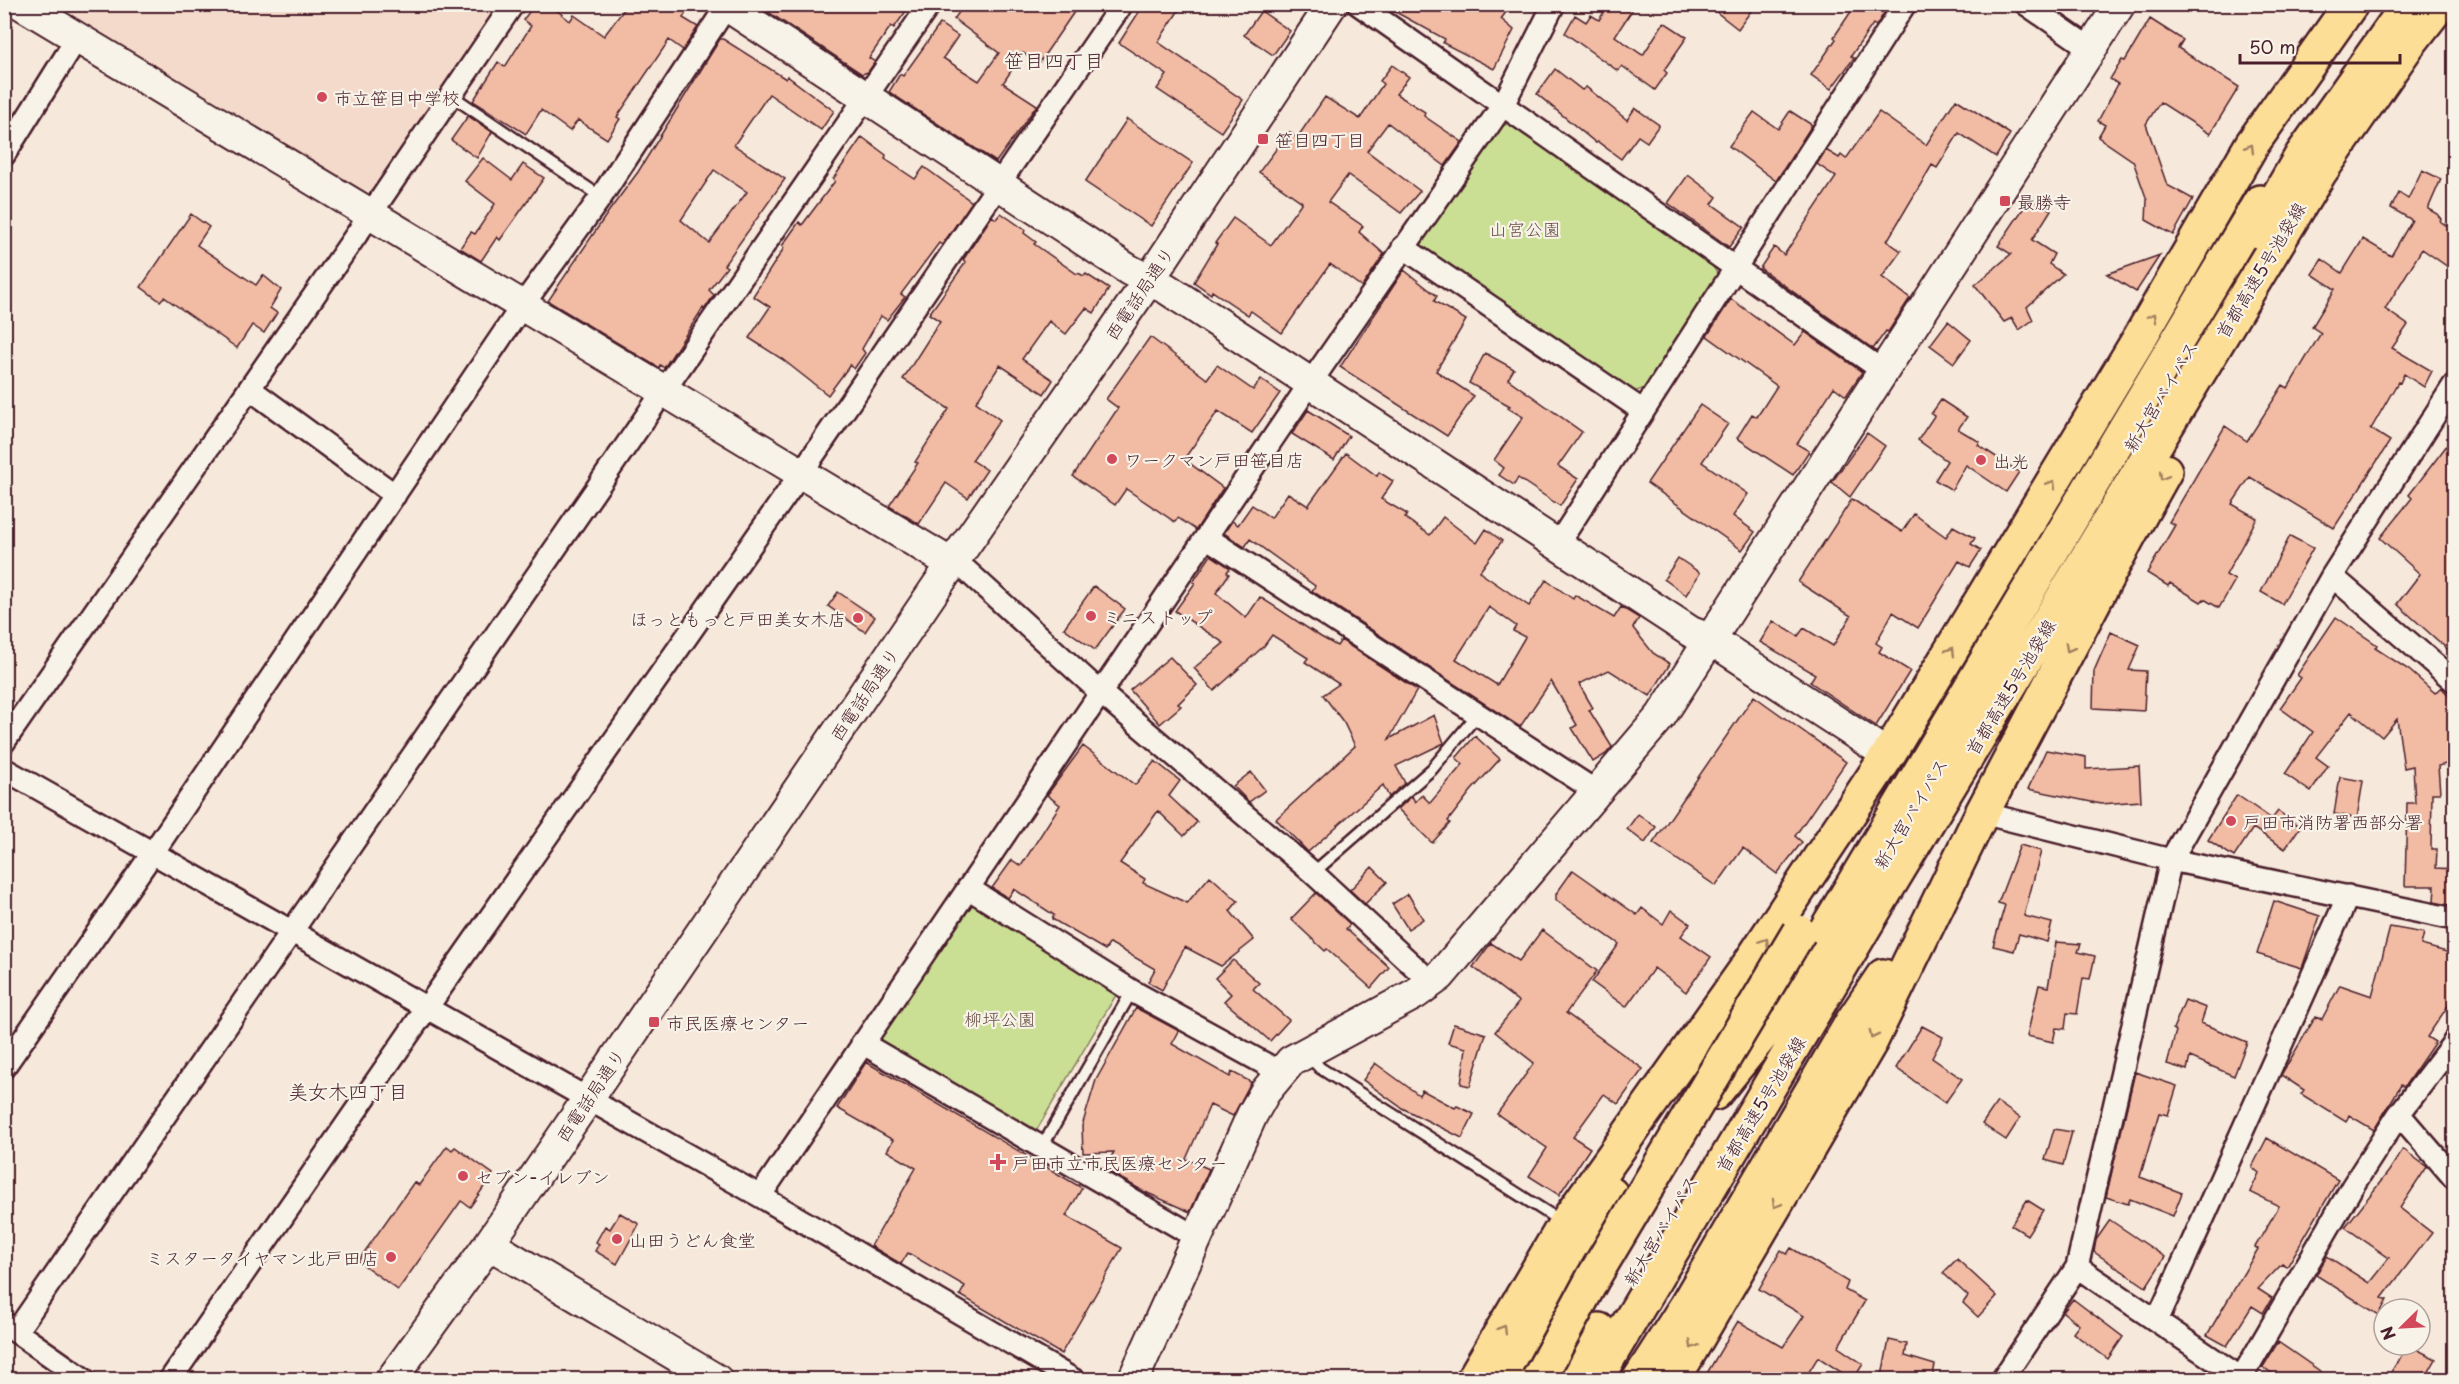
<svg xmlns="http://www.w3.org/2000/svg" width="2459" height="1384" font-family="'Playpen Sans','Klee One',sans-serif">
  <style>
    .built { fill: #f4daca }
    .green { fill: #cbdf94; stroke: #8a7f60; stroke-width: 1.5 }
    .building { fill: #f1bba4; stroke: #4a1f2b; stroke-width: 1.5; fill-rule: evenodd }
    .lines { fill: none; stroke-linecap: round; stroke-linejoin: round }
    .lane-casing { stroke: #4a1f2b; stroke-width: 15 }
    .street-casing { stroke: #4a1f2b; stroke-width: 26 }
    .secondary-casing { stroke: #4a1f2b; stroke-width: 34 }
    .highway-casing { stroke: #4a1f2b; stroke-width: 38 }
    .lane { stroke: #f7f3e8; stroke-width: 10 }
    .street { stroke: #f7f3e8; stroke-width: 21 }
    .secondary { stroke: #f7f3e8; stroke-width: 30 }
    .highway { stroke: #fdde96; stroke-width: 33 }
    .highway-bridge-casing { stroke: #4a1f2b; stroke-width: 38; stroke-linecap: butt }
    .highway-bridge { stroke: #fdde96; stroke-width: 33 }
    .oneway { stroke: #a47e60 }
    .poi-dot { fill: #d1495b; stroke: #f7f3e8; stroke-width: 2 }
    .labels { text-anchor: middle; dominant-baseline: central; stroke-width: 4.5; stroke-linejoin: round; paint-order: stroke }
    .poi-label { font-size: 18px; fill: #4a1f2b; stroke: #f7f3e8; text-anchor: start }
    .park-label { font-size: 18px; fill: #6a4f45; stroke: #f7f3e8 }
    .street-label { font-size: 18px; fill: #4a1f2b; stroke: #f7f3e8 }
    .neighbourhood-label { font-size: 20px; fill: #4a1f2b; stroke: #f7f3e8 }
  </style>
  <rect width="100%" height="100%" fill="#f6e8da"/>
  <filter id="ink" filterUnits="userSpaceOnUse"><feTurbulence type="fractalNoise" baseFrequency=".0167" numOctaves="2"/><feDisplacementMap in="SourceGraphic" scale="12" xChannelSelector="R" yChannelSelector="G"/><feConvolveMatrix kernelMatrix="1 2 1 2 8 2 1 2 1" color-interpolation-filters="sRGB"/></filter>
  <g filter="url(#ink)">
    <!-- built -->
    <path class="built" d="M53,5H500L373,190L362,191Z"/>
    <!-- green -->
    <path class="green" d="M1511,123L1711,263L1718,275L1645,388L1634,392L1422,253L1419,243L1501,126Z
      M973,904L1116,995L1035,1133L878,1040Z"/>
    <!-- building -->
    <path class="building" d="M535,4H549L570,21L574,15L604,36L628,4H691L683,18L698,27L683,50L669,40L617,117L620,119L607,139L578,120L570,131L541,110L526,134L473,101L498,62L505,67L531,26L523,20Z
      M756,4H911L894,28L891,26L869,58L875,62L868,72L862,74Z
      M965,4H1065L1074,12L1039,63L1023,53L1003,83L1037,105L996,162L889,92L900,74L903,76L940,24L958,36L943,58L979,81L999,53L954,19Z
      M1144,4H1183L1158,42L1243,100L1221,132L1157,89L1167,75L1119,43Z
      M1381,4H1512L1501,19L1514,30L1494,69L1443,43L1445,39Z
      M1609,4H1636L1615,36L1641,54L1643,55L1664,22L1687,37L1664,70L1667,73L1655,90L1622,66L1618,71L1565,33L1575,15L1586,22L1591,15L1599,20Z
      M1706,4H1756L1738,29Z
      M1856,4H1890L1876,26L1873,24L1851,56L1854,58L1831,89L1811,75L1836,39L1834,37Z
      M1261,11L1290,31L1273,55L1244,35Z
      M2150,19L2183,40L2178,48L2239,87L2210,134L2160,102L2146,124L2167,185L2193,199L2173,235L2146,220L2147,200L2133,161L2098,137L2105,125L2098,121L2118,84L2110,79L2122,60L2125,61Z
      M720,39H723L786,79L787,76L834,111L821,130L769,94L734,145L785,179L724,265L727,267L709,290L714,295L704,310L703,308L664,368L660,365L659,368L548,301L609,211L638,172ZM714,170L747,192L709,243L681,220Z
      M1392,65L1409,77L1396,94L1425,112L1424,116L1462,142L1445,166L1388,123L1367,151L1420,191L1401,213L1348,175L1328,202L1363,226L1359,232L1384,254L1362,287L1330,264L1282,333L1251,311L1248,315L1212,291L1211,294L1194,282L1217,244L1215,243L1233,218L1271,245L1302,202L1259,172L1289,132L1297,138L1325,97L1360,119L1383,84L1380,81Z
      M1555,69L1582,90L1586,87L1627,120L1635,108L1659,125L1647,142L1638,136L1621,159L1598,142L1596,143L1537,94Z
      M1956,99L2010,134L1996,157L1959,133L1937,168L1932,165L1887,241L1901,251L1882,277L1910,298L1888,332L1886,331L1873,349L1760,268L1774,247L1784,255L1836,177L1817,164L1826,150L1839,158L1841,155L1846,159L1879,112L1926,145Z
      M1790,111L1812,125L1776,181L1729,146L1754,112L1778,129Z
      M468,116L492,132L477,158L451,140Z
      M1127,119L1193,163L1151,226L1085,182Z
      M862,137L886,155L885,159L915,179L924,167L972,202L942,245L939,243L901,294L905,297L887,320L881,316L862,349L865,353L854,369L850,365L828,395L782,359L749,338L770,307L753,296L784,248L782,246L799,222L802,225L835,181L833,179Z
      M483,158L512,180L523,164L544,178L500,240L497,237L481,261L460,248L471,232L475,234L495,204L465,181Z
      M2422,170L2441,179L2428,209L2437,214L2441,219L2440,221L2454,231V271L2422,249L2385,309L2408,325L2392,348L2432,371L2424,387L2404,374L2400,383L2398,382L2371,429L2390,441L2334,528L2250,477L2232,504L2257,518L2226,575L2235,580L2219,608L2204,599L2201,602L2170,583L2168,586L2147,573L2175,525L2169,522L2225,426L2247,441L2283,385L2288,388L2321,333L2312,327L2335,289L2312,274L2322,259L2342,273L2363,239L2391,256L2412,220L2391,208L2399,193L2408,199Z
      M1688,175L1717,197L1712,204L1744,227L1729,247L1668,203Z
      M2031,197L2051,210L2032,240L2054,254L2049,264L2063,274L2027,307L2033,320L2019,330L2012,318L2004,322L1975,285L2011,254L1998,246Z
      M1001,213L1025,230L1024,233L1036,242L1034,244L1077,274L1078,273L1084,276L1086,274L1109,289L1094,313L1086,308L1066,334L1049,321L1022,359L1053,380L1044,394L1000,365L976,402L1000,420L972,460L987,470L968,498L946,483L919,524L889,506L918,463L915,462L949,409L903,379L940,321L929,314L966,262L963,260L992,216L996,219Z
      M191,214L209,227L197,245L256,285L263,275L281,290L270,308L277,313L264,333L252,325L237,348L164,297L160,301L141,287Z
      M2160,255L2136,292L2107,274Z
      M1404,270L1437,296L1434,301L1466,320L1436,371L1474,396L1447,436L1340,367Z
      M1731,299L1795,345L1805,332L1862,372L1846,396L1834,387L1797,444L1809,451L1793,475L1737,438L1752,414L1757,417L1777,386L1707,336Z
      M1948,321L1971,340L1954,363L1930,345Z
      M1150,337L1207,379L1217,365L1253,390L1261,379L1280,393L1252,433L1218,411L1184,459L1223,488L1196,530L1178,518L1175,522L1126,489L1115,505L1073,476L1118,408L1106,399Z
      M1485,353L1514,369L1508,379L1582,432L1558,466L1578,479L1560,506L1518,478L1514,485L1499,475L1504,468L1494,460L1523,417L1508,408L1510,406L1469,383Z
      M1941,400L1967,417L1958,429L1980,442L1978,445L2019,472L2006,492L1966,465L1952,490L1935,480L1947,461L1918,440L1934,416L1931,414Z
      M1700,405L1728,424L1702,462L1748,494L1733,516L1755,532L1742,550L1647,483Z
      M1308,410L1349,436L1334,460L1292,434Z
      M1867,433L1885,446L1850,497L1832,482Z
      M2454,436V655L2397,604L2420,574L2380,538L2412,498L2409,495Z
      M1346,453L1377,476L1379,472L1393,481L1381,499L1407,514L1405,518L1430,535L1443,517L1477,543L1486,529L1502,541L1480,571L1485,576L1529,606L1546,580L1573,599L1575,595L1614,618L1621,607L1639,618L1633,628L1653,653L1670,664L1650,696L1609,670L1579,684L1593,708L1589,710L1612,747L1606,754L1593,762L1572,728L1577,725L1551,681L1520,727L1312,591L1315,586L1250,539L1245,547L1224,533L1232,521L1238,525L1252,505L1271,518L1288,493L1308,506ZM1489,607L1516,626L1513,631L1525,637L1497,685L1456,659Z
      M1852,499L1902,532L1914,514L1946,537L1953,526L1975,538L1971,544L1981,550L1970,567L1959,561L1918,628L1893,612L1876,643L1882,647L1879,652L1910,671L1876,726L1810,682L1815,674L1760,642L1773,621L1798,636L1804,628L1833,646L1851,616L1798,582Z
      M2290,536L2313,548L2282,604L2261,592Z
      M1211,555L1230,568L1227,572L1229,574L1216,593L1246,618L1260,597L1321,637L1337,646L1341,640L1417,690L1389,739L1434,715L1444,743L1396,766L1405,783L1389,797L1383,785L1308,852L1276,819L1355,746L1344,723L1323,695L1339,684L1305,662L1308,658L1272,635L1264,646L1214,691L1194,668L1224,643L1175,611L1195,583L1193,582Z
      M1678,558L1700,573L1686,595L1664,579Z
      M1094,586L1125,609L1095,650L1064,628Z
      M838,592L875,617L865,632L828,606Z
      M2336,617L2377,645L2375,648L2409,670L2435,693L2441,687L2454,701V762L2438,766L2440,793H2432L2431,849H2437L2436,868L2454,869V906L2434,902L2435,886H2405L2407,803H2415L2413,766L2404,768L2397,719L2382,737L2351,712L2316,757L2328,766L2311,792L2285,774L2313,732L2280,708L2301,678L2297,675Z
      M2111,632L2140,645L2129,670L2146,671L2144,711L2093,708L2094,671Z
      M1170,657L1197,685L1178,704L1181,706L1160,724L1130,690Z
      M1754,696L1846,762L1795,836L1802,842L1777,874L1743,848L1716,886L1653,843Z
      M1475,736L1500,759L1471,791L1448,821L1450,823L1432,843L1398,809L1412,796L1415,802L1422,795L1430,803L1463,764L1456,758Z
      M1083,746L1135,785L1155,761L1180,781L1169,796L1197,822L1184,836L1158,811L1120,863L1145,879L1143,883L1187,903L1210,876L1238,901L1230,911L1254,940L1221,966L1185,947L1162,990L1148,982L1155,969L1110,943L1105,950L1052,919L1054,915L1014,889L1008,898L992,888L1012,860L1021,866L1060,805L1047,795Z
      M2046,750L2086,757V769L2139,766L2141,801L2101,804L2028,789Z
      M1251,772L1265,790L1249,802L1233,786Z
      M2340,777L2363,781L2357,818L2334,814Z
      M2237,795L2272,819L2278,811L2300,827L2285,849L2253,828L2234,857L2208,840Z
      M1638,814L1656,827L1645,843L1627,829Z
      M2020,845L2041,851L2024,916L2052,923L2047,942L2019,934L2014,951L1993,946L2005,905L1998,903Z
      M1372,867L1387,882L1365,904L1350,890Z
      M1573,870L1637,915L1642,908L1663,924L1671,910L1690,924L1681,936L1711,957L1686,992L1654,968L1626,1007L1592,982L1619,944L1556,900V894Z
      M1316,893L1350,924L1346,929L1389,967L1371,988L1327,949L1325,951L1291,919Z
      M1408,894L1423,919L1408,929L1392,904Z
      M2274,901L2320,916L2302,968L2257,954Z
      M2390,927L2424,933L2421,945L2454,954V997L2427,1037L2435,1042L2404,1087L2401,1085L2374,1130L2349,1115L2346,1122L2301,1094L2304,1090L2281,1075L2316,1016L2322,1019L2340,985L2372,996Z
      M1542,930L1597,971L1566,1013L1643,1069L1618,1104L1604,1094L1573,1137L1590,1148L1559,1195L1529,1176L1547,1148L1497,1114L1534,1063L1495,1032L1519,1002L1473,967L1491,943L1519,961Z
      M2056,942L2081,944L2078,952L2095,956L2090,979L2083,978L2077,1014L2067,1013L2065,1029L2056,1028L2053,1042L2027,1036L2039,985L2048,987Z
      M1233,960L1259,983L1253,989L1289,1020L1270,1041L1224,1001L1231,994L1215,978Z
      M2185,1000L2206,1008L2201,1023L2247,1042L2234,1076L2190,1057L2187,1070L2167,1064L2176,1031L2173,1029Z
      M1136,1008L1179,1031L1172,1044L1230,1077L1232,1072L1251,1082L1233,1116L1210,1105L1186,1159L1209,1169L1190,1212L1143,1191L1104,1169L1114,1152L1083,1153L1082,1126L1096,1080Z
      M1454,1024L1486,1034L1470,1086L1461,1084L1466,1048L1448,1043Z
      M1922,1026L1943,1037L1932,1058L1962,1079L1945,1103L1896,1068Z
      M866,1062L1082,1188L1066,1216L1122,1248L1061,1354L960,1295L965,1286L908,1253L901,1264L871,1246L916,1168L887,1151L893,1140L837,1108Z
      M1375,1063L1419,1095L1422,1090L1455,1108L1457,1106L1474,1114L1462,1138L1402,1108L1363,1080Z
      M2135,1072L2177,1086L2168,1115L2159,1113L2140,1177L2182,1193L2173,1216L2130,1199L2128,1204L2106,1197Z
      M1997,1102L2020,1118L2006,1140L1982,1124Z
      M2054,1129L2072,1132L2063,1165L2045,1160Z
      M2267,1138L2338,1180L2287,1267L2282,1264L2258,1289L2272,1298L2263,1313L2252,1306L2227,1346L2207,1335L2258,1249L2255,1247L2279,1206L2250,1192L2259,1173L2252,1167Z
      M447,1146L452,1150L455,1147L493,1174L470,1207L461,1201L398,1290L358,1261L414,1182L419,1185Z
      M2403,1149L2427,1167L2400,1208L2432,1233L2382,1298L2387,1300L2379,1315L2316,1275L2327,1256L2369,1283L2389,1258L2345,1227L2389,1171Z
      M2027,1200L2043,1210L2027,1235L2011,1225Z
      M620,1213L639,1224L617,1264L595,1251L599,1244L596,1242L605,1226L610,1229Z
      M2110,1220L2165,1257L2146,1287L2094,1252L2096,1240Z
      M1791,1248L1848,1282L1845,1290L1865,1301L1838,1347L1863,1364L1853,1380L1818,1357L1804,1380H1703L1738,1321L1783,1347L1804,1316L1759,1289L1781,1250L1787,1254Z
      M1957,1259L1997,1296L1978,1317L1963,1303L1968,1296L1943,1273Z
      M2073,1299L2123,1337L2108,1359L2073,1333L2079,1325L2063,1312Z
      M1889,1340L1907,1344L1905,1356L1935,1365L1932,1380H1897L1882,1376Z
      M2278,1342L2333,1380H2282L2263,1367Z
      M2408,1345L2436,1359L2424,1380H2386Z"/>
    <g class="lines">
      <defs>
        <path id="lane" d="M452,96L601,197
          M1313,873L1432,769L1478,714
          M1307,1054L1320,1068L1562,1222
          M1042,1147L1132,991"/>
        <path id="street" d="M1358,4L1883,371
          M2026,4L2091,49
          M4,155L77,38
          M1403,247L1643,411
          M250,389L395,495
          M1206,537L1597,792
          M1558,544L1905,4
          M952,564L967,571L1101,693L1313,873L1432,983
          M2332,576L2454,681
          M4,742L370,215L513,4
          M4,769L760,1196L1074,1380
          M1982,813L2171,860L2454,919
          M968,888L1132,991L1280,1072
          M862,1043L1196,1237
          M4,1067L152,854L522,306L601,197L728,4
          M2399,1114L2454,1178
          M760,1196L1311,382L1503,105L1554,4
          M2077,1267L2244,1380
          M2157,1321L2348,896
          M5,1324L85,1380
          M16,1332L930,4
          M2242,1377L2352,1187L2399,1114L2454,1042
          M170,1380L426,1009L802,472L1122,4
          M2002,1380L2077,1267L2171,860L2332,576L2454,385"/>
        <path id="secondary" d="M21,4L952,564
          M724,4L1129,270L1167,289L1691,632L1710,639L1888,755
          M489,1244L717,1380
          M391,1380L489,1244L952,564L1149,280L1332,4
          M1133,1380L1252,1115L1265,1092L1291,1061L1415,994L1440,976L1661,716L2120,4"/>
        <path id="highway" d="M2258,231L2302,155L2408,5
          M1817,945L2260,202
          M1715,1093L1815,969
          M1473,1380L1565,1224L1746,969L1888,755L2139,339L2252,144L2351,4
          M1510,1380C1538,1315 1574,1254 1611,1194
          M1568,1380L1599,1330
          M1595,1380L1882,897L2320,172L2407,46L2440,4
          M1639,1380L1685,1308L1852,1022L1883,976
          M1673,1380L1871,1041L1982,813L2127,539L2165,471"/>
      </defs>
      <!-- lane casing -->
      <use href="#lane" class="lane-casing"/>
      <!-- street casing -->
      <use href="#street" class="street-casing"/>
      <!-- secondary casing -->
      <use href="#secondary" class="secondary-casing"/>
      <!-- highway casing -->
      <use href="#highway" class="highway-casing"/>
      <!-- lane -->
      <use href="#lane" class="lane"/>
      <!-- street -->
      <use href="#street" class="street"/>
      <!-- secondary -->
      <use href="#secondary" class="secondary"/>
      <!-- highway -->
      <use href="#highway" class="highway"/>
      <defs>
        <path id="highway-bridge" d="M1538,1380L1593,1278L1799,932"/>
      </defs>
      <!-- highway-bridge casing -->
      <use href="#highway-bridge" class="highway-bridge-casing"/>
      <!-- highway-bridge -->
      <use href="#highway-bridge" class="highway-bridge"/>
    </g>
    <!-- one-way arrows -->
    <defs><path id="oneway-chevron" d="M-2-3.5L2.5 0L-2 3.5" fill="none" stroke-width="1.6" stroke-linecap="round" stroke-linejoin="round" transform="scale(1.5)"/></defs>
    <g class="oneway">
      <use href="#oneway-chevron" transform="translate(2250 148) rotate(-59)"/>
      <use href="#oneway-chevron" transform="translate(2153 317) rotate(-60)"/>
      <use href="#oneway-chevron" transform="translate(2163 476) rotate(120)"/>
      <use href="#oneway-chevron" transform="translate(2052 484) rotate(-59)"/>
      <use href="#oneway-chevron" transform="translate(2069 648) rotate(118)"/>
      <use href="#oneway-chevron" transform="translate(1951 651) rotate(-59)"/>
      <use href="#oneway-chevron" transform="translate(1765 942) rotate(-56)"/>
      <use href="#oneway-chevron" transform="translate(1873 1035) rotate(117)"/>
      <use href="#oneway-chevron" transform="translate(1776 1204) rotate(120)"/>
      <use href="#oneway-chevron" transform="translate(1503 1329) rotate(-59)"/>
      <use href="#oneway-chevron" transform="translate(1693 1345) rotate(120)"/>
    </g>
  </g>
  <!-- markers -->
  <g class="poi-dot">
    <circle cx="322" cy="97" r="6"/>
    <rect x="1257" y="133" width="12" height="12" rx="3"/>
    <rect x="1999" y="195" width="12" height="12" rx="3"/>
    <circle cx="1112" cy="459" r="6"/>
    <circle cx="1981" cy="460" r="6"/>
    <circle cx="1091" cy="616" r="6"/>
    <circle cx="858" cy="618" r="6"/>
    <circle cx="2231" cy="821" r="6"/>
    <rect x="648" y="1016" width="12" height="12" rx="3"/>
    <path d="M995 1153h6v6h6v6h-6v6h-6v-6h-6v-6h6z"/>
    <circle cx="463" cy="1176" r="6"/>
    <circle cx="617" cy="1239" r="6"/>
    <circle cx="391" cy="1257" r="6"/>
  </g>
  <g class="labels">
    <!-- poi labels -->
    <g class="poi-label">
      <text x="334" y="97">市立笹目中学校</text>
      <text x="1275" y="139">笹目四丁目</text>
      <text x="2017" y="201">最勝寺</text>
      <text x="1124" y="459">ワークマン戸田笹目店</text>
      <text x="1993" y="460">出光</text>
      <text x="1103" y="616">ミニストップ</text>
      <text x="846" y="618" text-anchor="end">ほっともっと戸田美女木店</text>
      <text x="2243" y="821">戸田市消防署西部分署</text>
      <text x="666" y="1022">市民医療センター</text>
      <text x="1012" y="1162">戸田市立市民医療センター</text>
      <text x="475" y="1176">セブン-イレブン</text>
      <text x="629" y="1239">山田うどん食堂</text>
      <text x="379" y="1257" text-anchor="end">ミスタータイヤマン北戸田店</text>
    </g>
    <!-- park labels -->
    <g class="park-label">
      <text x="1525" y="228">山宮公園</text>
      <text x="1000" y="1018">柳坪公園</text>
    </g>
    <!-- street labels -->
    <g class="street-label">
      <text transform="translate(2260 270) rotate(-59)">首都高速5号池袋線</text>
      <text transform="translate(1139 293) rotate(-56)">西電話局通り</text>
      <text transform="translate(2160 396) rotate(-59)">新大宮バイパス</text>
      <text transform="translate(2010 687) rotate(-59)">首都高速5号池袋線</text>
      <text transform="translate(864 694) rotate(-56)">西電話局通り</text>
      <text transform="translate(1910 813) rotate(-59)">新大宮バイパス</text>
      <text transform="translate(590 1095) rotate(-56)">西電話局通り</text>
      <text transform="translate(1760 1104) rotate(-59)">首都高速5号池袋線</text>
      <text transform="translate(1660 1230) rotate(-59)">新大宮バイパス</text>
    </g>
    <!-- neighbourhood labels -->
    <g class="neighbourhood-label">
      <text x="1054" y="60">笹目四丁目</text>
      <text x="348" y="1091">美女木四丁目</text>
    </g>
  </g>
  <!-- margin -->
  <rect width="2459" height="1384" fill="none" stroke="#f7f3e8" stroke-width="24"/>
  <rect x="12" y="12" width="2435" height="1360" fill="none" stroke="#4a1f2b" stroke-width="2" filter="url(#ink)"/>
  <!-- north arrow -->
  <g transform="translate(2402 1327) rotate(246)"><circle r="28" fill="#f7f3e8" stroke="#b29e9c" stroke-width="1.5"/>
  <path d="M0-4.5L10 22L0 15L-10 22Z" fill="#d1495b"/>
  <text y="-9" font-size="16" font-weight="bold" text-anchor="middle" fill="#4a1f2b">N</text>
  </g>
  <!-- scale -->
  <path d="M2240 54v9h160v-9" fill="none" stroke="#4a1f2b" stroke-width="3"/>
  <text x="2249" y="54" font-size="18" fill="#4a1f2b" stroke="#f7f3e8" stroke-width="4.5" paint-order="stroke">50 m</text>
</svg>
